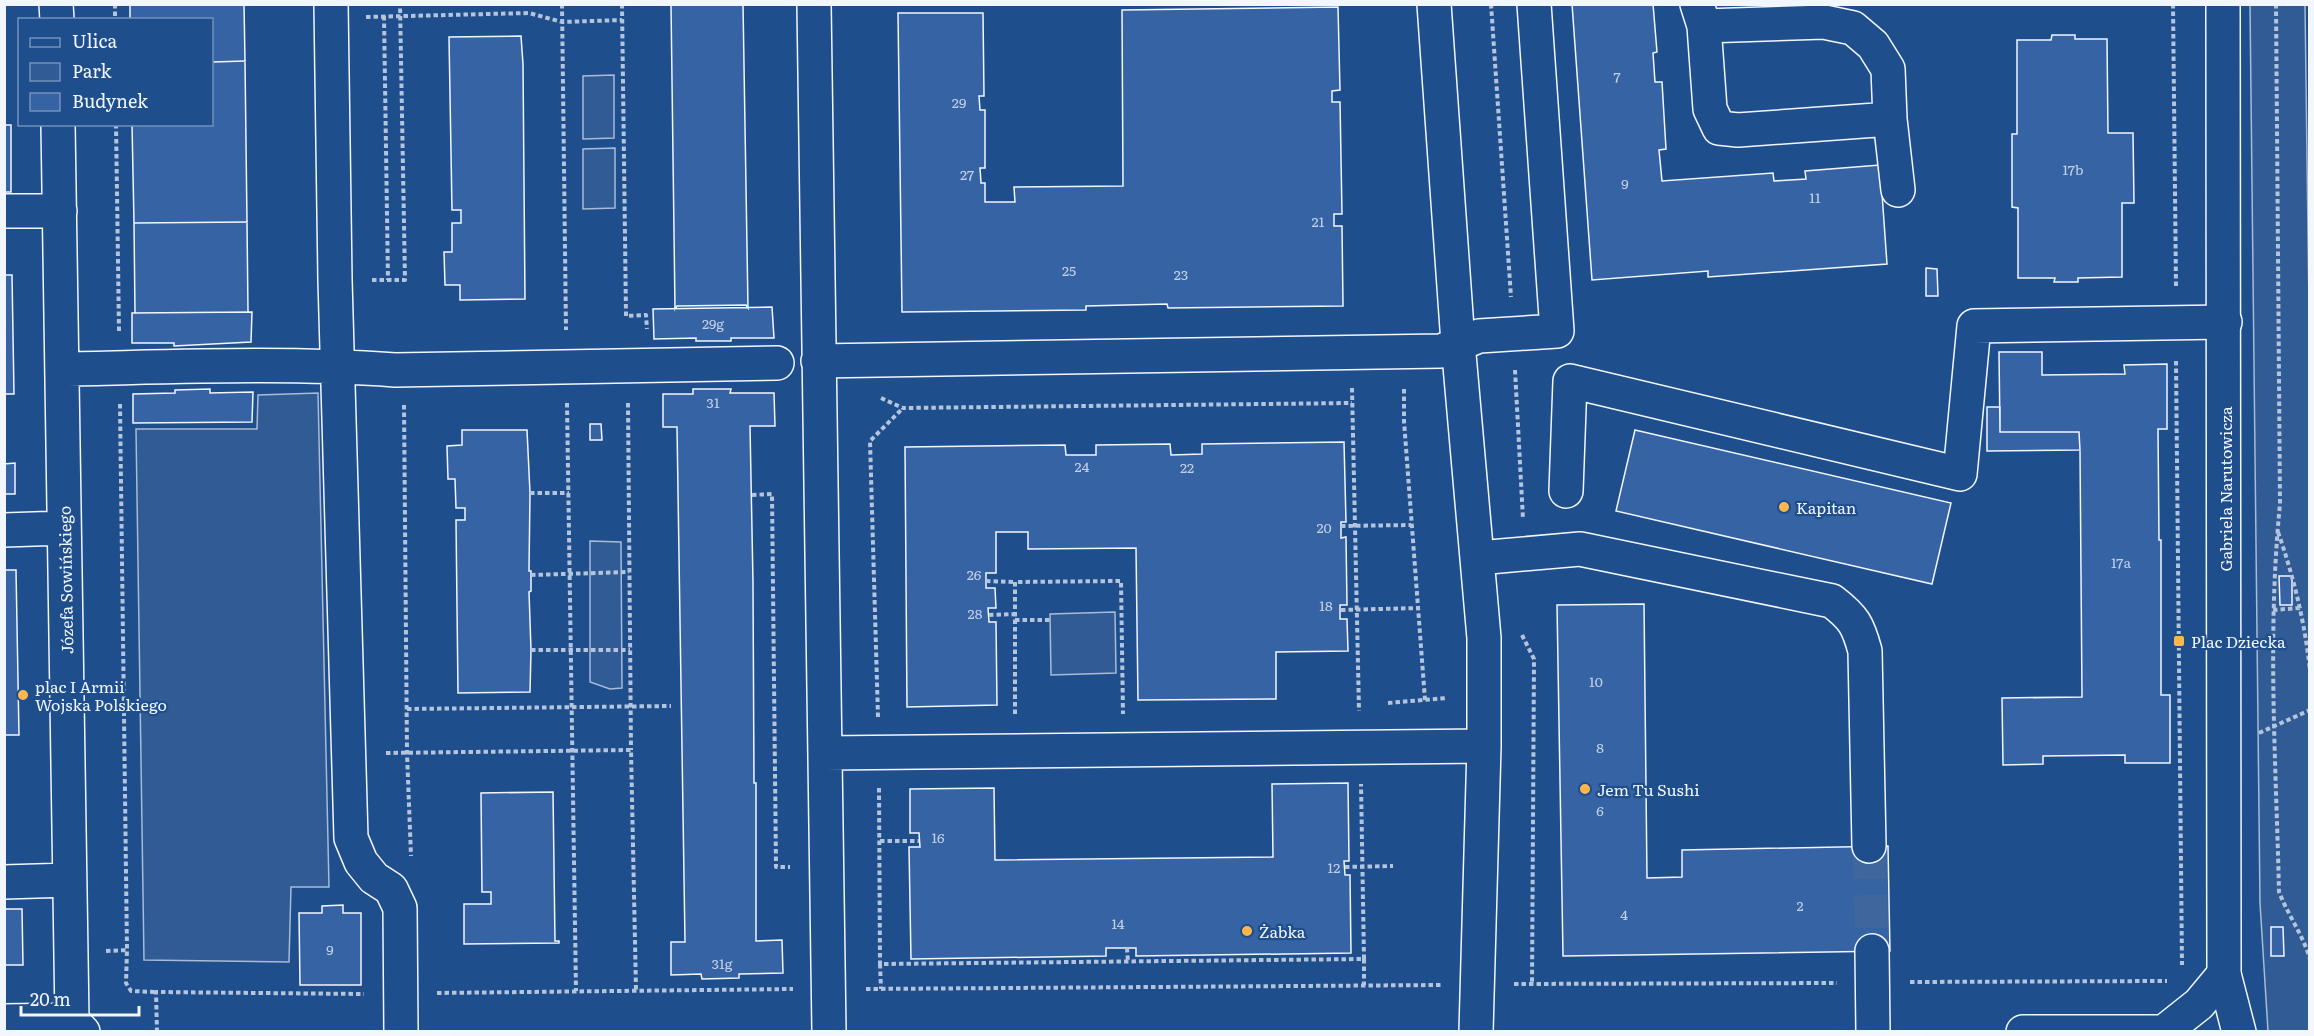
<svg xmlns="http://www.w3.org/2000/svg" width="2314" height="1036" font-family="Literata,serif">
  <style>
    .green { fill: #305b95; stroke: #a8bbd7; stroke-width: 1.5 }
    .building { fill: #3563a3; stroke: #f2f6ff; stroke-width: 1.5 }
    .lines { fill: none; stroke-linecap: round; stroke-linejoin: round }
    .minor-tunnel { stroke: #3f679d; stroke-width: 33; stroke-dasharray: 33 16; stroke-linecap: butt }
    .minor-casing { stroke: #f2f6ff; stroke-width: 36 }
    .major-casing { stroke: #f2f6ff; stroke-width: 36 }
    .path { stroke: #b3c4dc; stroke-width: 4; stroke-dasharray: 4.5 3; stroke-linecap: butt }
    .minor { stroke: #1f4e8c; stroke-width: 33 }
    .major { stroke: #1f4e8c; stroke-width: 33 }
    .poi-dot { fill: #ffb74d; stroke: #1f4e8c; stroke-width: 2 }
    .labels { text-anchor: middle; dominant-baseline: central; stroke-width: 4.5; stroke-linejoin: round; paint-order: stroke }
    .number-label { font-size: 14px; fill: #c3d1e8 }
    .street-label { font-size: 16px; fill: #f2f6ff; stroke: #1f4e8c }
    .poi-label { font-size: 16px; fill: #f2f6ff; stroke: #1f4e8c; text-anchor: start }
  </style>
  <rect width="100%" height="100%" fill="#1f4e8c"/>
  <!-- green -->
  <path class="green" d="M2250,5H2305L2310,385L2309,1031H2268L2260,903Z
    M614,75V138L583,139V76Z
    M615,148V208L583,209V149Z
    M318,393L329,887H291L289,962L144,960L136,429H257L258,395Z
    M590,541L621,542L622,688L610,689L590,682Z
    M1115,612L1116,673L1051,675L1050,614Z"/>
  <!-- building -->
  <path class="building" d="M130,4H244L245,61L212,62V20H130Z
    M671,4H743L748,308L746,305L677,306L675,309Z
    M1572,4H1653L1657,52L1653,53L1655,82H1662L1666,149L1659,150L1662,181L1773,173L1774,181L1806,179L1805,171L1880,165L1887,264L1708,277V271L1592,280Z
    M1338,7L1340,90L1332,91V102H1340L1342,214H1334V226H1342L1343,306L1168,308L1167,304L1086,306V310L902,312L898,13H983L984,96H979L980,110H985V168H980L981,183H985V202H1015L1014,187L1123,186L1122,10Z
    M2052,35H2075V39H2107L2108,133H2133L2134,203H2122V277L2078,278V282H2054L2055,278H2018V208L2012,207V134H2017V40H2051Z
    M521,36L523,64L525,299L460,300V285H445L444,252H452V223H461V210H452L449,37Z
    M245,61L247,222L134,223L132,124H212V62Z
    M4,125H11V192H4Z
    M247,222L248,312L135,313L134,223Z
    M1926,268L1937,269L1938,296H1926Z
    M4,275H12L14,394H4Z
    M772,307L774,338H731V341H696V338L654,339L653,309Z
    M252,312L251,342L174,346V343H132V313Z
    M1999,352H2042V375L2125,374L2124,365L2167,364V429H2158L2159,540H2161V695H2170V763H2125V755L2043,756V764L2003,765L2002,698L2082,697L2080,450L2079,432H2000Z
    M210,389V393L253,392L252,422L133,423V394L175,393V390Z
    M693,389H731L730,393H774L775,426H750L753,583L754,783H756V941L782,940L783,973L739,974V978L702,979L701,974L671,975V942H685L677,427H663V394H693Z
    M1987,407H2000V432H2079L2080,450L1987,451Z
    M590,424H601L602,440H590Z
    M462,430H527L530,493L529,571H531V591L529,592L531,650L530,692L458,693L456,520H465V508H456L455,479H448L447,446L462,445Z
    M1635,430L1951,503L1932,584L1616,511Z
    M1344,442L1346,522H1341V538L1346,537L1347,605H1340V619H1347L1348,651L1276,652V699L1138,700L1136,548L1028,549V532H996V573H986V588H995L996,608H988L989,622H996L997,705L907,707L905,447L1065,445L1066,455H1096V445L1170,444L1171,455L1202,454V444Z
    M15,463V494H4V464Z
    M4,570H16L19,735H4Z
    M2279,576H2292V605H2280Z
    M1644,604L1647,878L1682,877V850L1888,846L1890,951L1563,956L1557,605Z
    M1348,783L1349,861H1344L1345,875H1350L1351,953L1136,956V948H1106V956L911,959L909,847H920L919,833H910V789L994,788L995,860L1273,857L1272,784Z
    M553,792L555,941H559V943L464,944V904H491V892H482L481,793Z
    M343,905V913H361V985H300L299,913H322V906Z
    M4,909H22L23,965H4Z
    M2271,927H2283L2284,956H2271Z"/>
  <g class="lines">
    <!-- minor-tunnel -->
    <path class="minor-tunnel" d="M1869,846L1872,951"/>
    <defs>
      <path id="minor" d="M56,4L57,20
        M331,4L335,280L351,838L361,862L374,878L391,889L400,908L401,1032
        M814,4L829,1032
        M1434,4L1458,343L1484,638V746L1476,1032
        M1697,4L1704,26L1710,109L1719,128L1738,130L1890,119L1898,190
        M1704,26L1824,22L1853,28L1873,45L1888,69L1890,119
        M58,124L72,1020L83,1032
        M4,211H60
        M818,361L1441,351L1479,336L1557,331L1534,4
        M62,369C173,367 284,362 395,370L777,363
        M1566,491L1570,381L1960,474L1974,326L2225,322
        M4,530L64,528
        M1478,558L1580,549L1832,601C1854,618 1858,625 1865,651L1869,846
        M825,753L1484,746
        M4,882L69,880
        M1872,951L1873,1032
        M4,1021L72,1020
        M2165,1031L2199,1004L2224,974
        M2023,1032H2167"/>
      <path id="major" d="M2223,4L2224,974L2239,1032"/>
    </defs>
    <!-- minor casing -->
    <use href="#minor" class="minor-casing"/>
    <!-- major casing -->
    <use href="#major" class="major-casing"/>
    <!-- path -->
    <path class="path" d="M115,4V20
      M562,4L566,330
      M622,4L626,316L646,315L647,329
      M1491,4L1511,297
      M2173,4L2176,287
      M2276,4L2280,504C2267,634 2276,761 2279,892C2288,915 2303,935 2310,959
      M384,16L388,280
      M366,17L529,13L562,22L622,20
      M116,124L119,331
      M372,280H405L400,4
      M2176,361L2182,965
      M1515,370L1523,519
      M1352,388L1359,711
      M1404,389V421L1425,700
      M881,398L903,408L1352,403
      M567,403L576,991
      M628,403L631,750
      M120,404L127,950
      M404,405L407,753L411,856
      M530,493H569
      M752,495L772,494L776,867H790
      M1341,526L1411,525
      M2278,532C2294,578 2305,623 2310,671
      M531,575L629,572
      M986,581L1015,582
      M1341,610L1418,608
      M2273,610L2300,608
      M989,615L1015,614
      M1015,620H1050
      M1522,635L1534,659L1532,984
      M531,650H630
      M1388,703L1447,698
      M407,709L671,706
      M1015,714V582L1121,581L1123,714
      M878,717L870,441L903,408
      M2259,733L2310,710
      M386,753L631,750L636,990
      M879,788L880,964L1364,959L1361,784
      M880,841H919
      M1345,867L1393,866
      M1127,948L1128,962
      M106,951L127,950L126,983L131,991L156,992
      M1364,959V985
      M880,964L881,989
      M1910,982L2167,981
      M1514,984L1837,983
      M866,989L1441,985
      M437,993L793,989
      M157,1032L156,992L364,994"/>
    <!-- minor -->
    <use href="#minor" class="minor"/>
    <!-- major -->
    <use href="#major" class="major"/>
  </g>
  <!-- markers -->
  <g class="poi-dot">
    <circle cx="1784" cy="507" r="6"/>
    <rect x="2173" y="635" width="12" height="12" rx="3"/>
    <circle cx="23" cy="695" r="6"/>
    <circle cx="1585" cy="789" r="6"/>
    <circle cx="1247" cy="931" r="6"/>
  </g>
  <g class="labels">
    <!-- number labels -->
    <g class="number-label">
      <text x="1617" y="76">7</text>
      <text x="959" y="102">29</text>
      <text x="2073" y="169">17b</text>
      <text x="967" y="174">27</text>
      <text x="1625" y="183">9</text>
      <text x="1815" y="197">11</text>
      <text x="1318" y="221">21</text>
      <text x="1069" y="270">25</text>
      <text x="1181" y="274">23</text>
      <text x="713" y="323">29g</text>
      <text x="713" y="402">31</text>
      <text x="1082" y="466">24</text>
      <text x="1187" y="467">22</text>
      <text x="1324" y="527">20</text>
      <text x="2121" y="562">17a</text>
      <text x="974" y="574">26</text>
      <text x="1326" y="605">18</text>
      <text x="975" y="613">28</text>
      <text x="1596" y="681">10</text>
      <text x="1600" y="747">8</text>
      <text x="1600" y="810">6</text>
      <text x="938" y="837">16</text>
      <text x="1334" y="867">12</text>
      <text x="1800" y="905">2</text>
      <text x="1624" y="914">4</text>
      <text x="1118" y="923">14</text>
      <text x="330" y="949">9</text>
      <text x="722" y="963">31g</text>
    </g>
    <!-- street labels -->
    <g class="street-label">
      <text transform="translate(2225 489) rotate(-90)">Gabriela Narutowicza</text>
      <text transform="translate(65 580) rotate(-91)">Józefa Sowińskiego</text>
    </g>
    <!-- poi labels -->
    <g class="poi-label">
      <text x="1796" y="507">Kapitan</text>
      <text x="2191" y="641">Plac Dziecka</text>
      <text x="35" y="686">plac I Armii<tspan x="35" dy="18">Wojska Polskiego</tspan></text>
      <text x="1597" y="789">Jem Tu Sushi</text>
      <text x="1259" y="931">Żabka</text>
    </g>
  </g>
  <!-- border -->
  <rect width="2314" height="1036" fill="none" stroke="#f2f6ff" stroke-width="12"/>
  <!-- legend -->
  <rect x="18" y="18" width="195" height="108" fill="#1f4e8c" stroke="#7391ba" stroke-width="1.5"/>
  <rect x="30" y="38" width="30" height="9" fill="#1f4e8c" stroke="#7391ba" stroke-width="1.5"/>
  <text x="72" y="48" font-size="18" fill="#f2f6ff">Ulica</text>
  <rect x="30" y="63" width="30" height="18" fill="#305b95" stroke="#7391ba" stroke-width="1.5"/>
  <text x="72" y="78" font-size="18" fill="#f2f6ff">Park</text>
  <rect x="30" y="93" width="30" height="18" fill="#3563a3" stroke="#7391ba" stroke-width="1.5"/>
  <text x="72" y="108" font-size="18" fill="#f2f6ff">Budynek</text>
  <!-- scale -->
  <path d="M21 1006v9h118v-9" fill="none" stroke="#f2f6ff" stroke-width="3"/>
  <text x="30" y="1006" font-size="18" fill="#f2f6ff" stroke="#1f4e8c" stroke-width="4.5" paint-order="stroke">20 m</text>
</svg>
